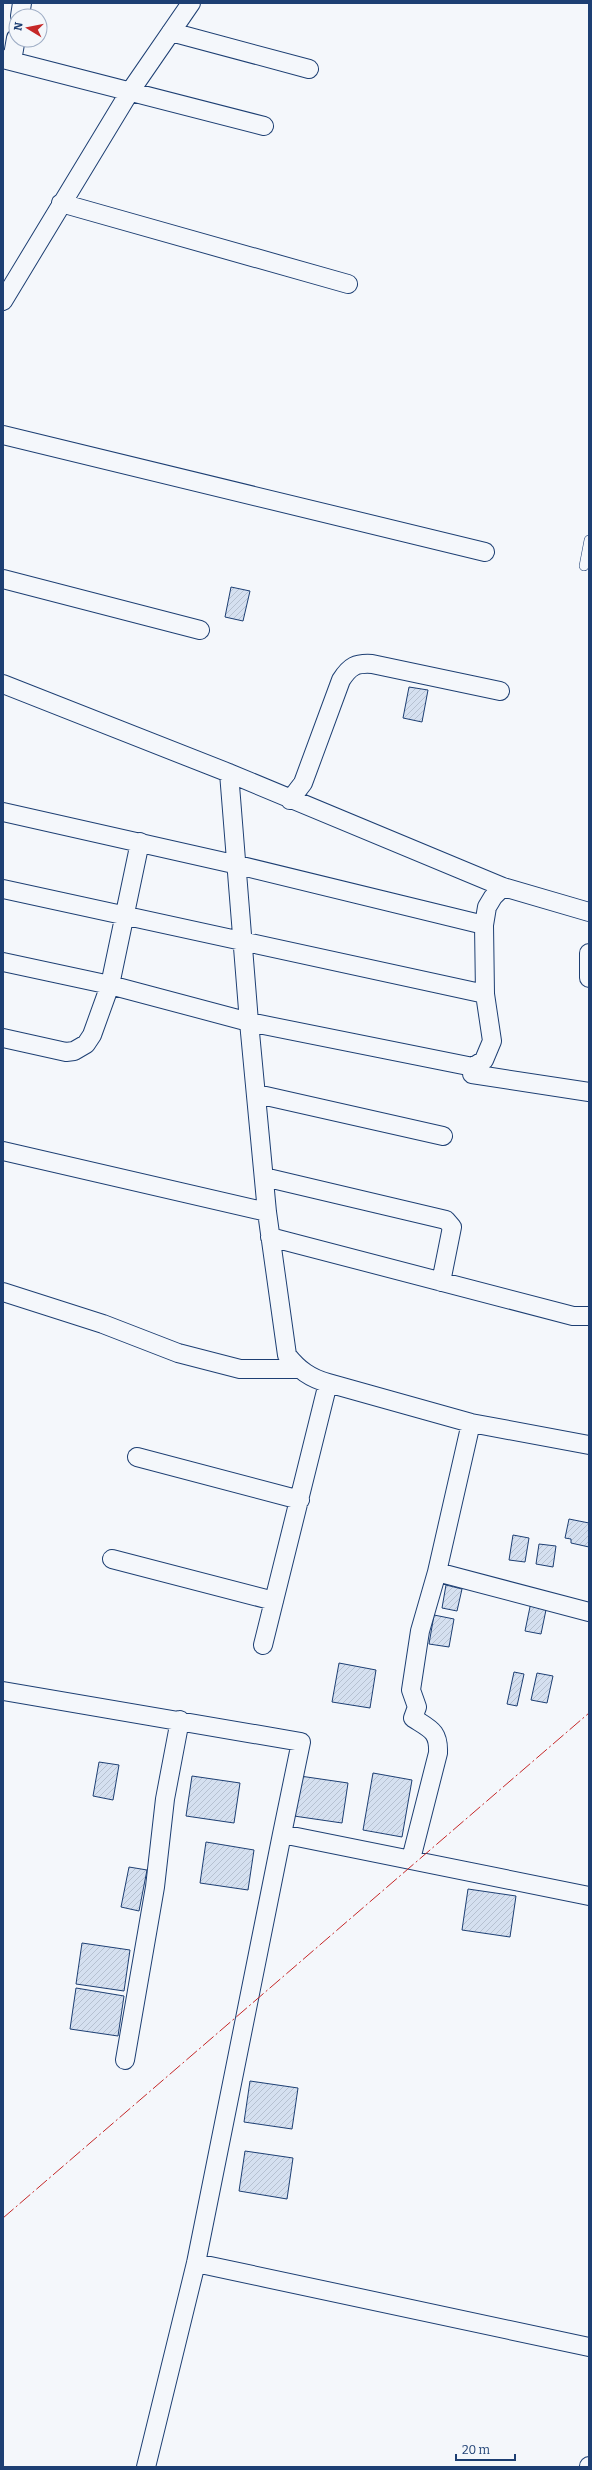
<svg xmlns="http://www.w3.org/2000/svg" width="592" height="2470" font-family="Bitter,serif">
  <style>
    .building { fill: url(#building-hatch); stroke: #1d3f73 }
    .lines { fill: none; stroke-linecap: round; stroke-linejoin: round }
    .lane-casing { stroke: #1d3f73; stroke-width: 10 }
    .street-casing { stroke: #1d3f73; stroke-width: 20 }
    .lane { stroke: #f4f7fb; stroke-width: 9 }
    .street { stroke: #f4f7fb; stroke-width: 18 }
    .power { stroke: #c62828; stroke-width: 1; stroke-dasharray: 14 3 2 3; stroke-linecap: butt }
  </style>
  <defs>
    <pattern id="building-hatch" width="6" height="6" patternUnits="userSpaceOnUse"><rect width="6" height="6" fill="#d5e0f0"/><path d="M-1 1l2-2M0 6l6-6M5 7l2-2" fill="none" stroke="#b6c1d1"/></pattern>
  </defs>
  <rect width="100%" height="100%" fill="#f4f7fb"/>
  <!-- building -->
  <path class="building" d="M231,587L250,591L243,621L225,617Z
    M409,687L428,690L422,722L403,718Z
    M569,1519L589,1523V1547L571,1543V1539L565,1538Z
    M513,1535L529,1538L525,1562L509,1560Z
    M539,1544L556,1546L553,1567L536,1564Z
    M446,1585L462,1589L457,1611L442,1608Z
    M531,1602L547,1605L541,1634L525,1631Z
    M434,1615L454,1619L449,1647L429,1644Z
    M339,1663L376,1670L370,1708L332,1702Z
    M514,1672L524,1674L517,1706L507,1704Z
    M537,1673L553,1676L547,1703L531,1700Z
    M99,1762L119,1765L113,1800L93,1796Z
    M373,1773L412,1780L402,1837L363,1830Z
    M192,1776L240,1783L234,1823L186,1816Z
    M300,1776L348,1783L342,1823L294,1816Z
    M206,1842L254,1850L248,1890L200,1883Z
    M129,1867L147,1870L139,1911L121,1907Z
    M468,1889L516,1896L510,1937L462,1930Z
    M82,1943L130,1950L124,1991L76,1984Z
    M76,1988L124,1996L118,2036L70,2029Z
    M250,2081L298,2088L292,2129L244,2122Z
    M245,2151L293,2158L287,2199L239,2191Z"/>
  <g class="lines">
    <defs>
      <path id="lane" d="M584,566L589,540"/>
      <path id="street" d="M20,16L22,3
        M171,32L309,69
        M3,59L264,126
        M12,61L16,38
        M61,203L348,284
        M3,301L129,93L191,3
        M3,435L485,552
        M3,579L200,630
        M3,684L229,773L503,887L589,912
        M229,773L249,1022L267,1212L287,1355C299,1370 310,1378 328,1383L471,1423L589,1445
        M290,800L303,783L341,680C350,666 356,663 372,664L500,691
        M3,812L238,865L484,925
        M3,889L485,994
        M589,953V978
        M3,962L110,985L249,1022L473,1067L484,1060L492,1041L485,994L484,925L487,907L493,897L503,887
        M3,1038L66,1052L74,1051L86,1044L92,1035L110,985L140,842
        M472,1074L589,1092
        M257,1094L443,1136
        M3,1151L267,1212
        M264,1177L446,1220L452,1227L441,1282
        M270,1237L573,1316H589
        M3,1292L103,1324L178,1353L240,1369H298
        M137,1457L300,1500
        M112,1559L274,1601
        M437,1572L589,1612
        M263,1645L328,1383
        M3,1691L301,1742L282,1834L589,1896
        M411,1859L438,1753C439,1731 430,1729 413,1718L417,1707L411,1690L420,1631L437,1572L471,1423
        M125,2060L155,1887L165,1799L180,1720
        M196,2263L589,2347
        M146,2467L196,2263L282,1834
        M589,2467V2466"/>
    </defs>
    <!-- lane casing -->
    <use href="#lane" class="lane-casing"/>
    <!-- street casing -->
    <use href="#street" class="street-casing"/>
    <!-- lane -->
    <use href="#lane" class="lane"/>
    <!-- street -->
    <use href="#street" class="street"/>
    <!-- power -->
    <path class="power" d="M3,2218L589,1713"/>
  </g>
  <!-- border -->
  <rect width="592" height="2470" fill="none" stroke="#1d3f73" stroke-width="8"/>
  <!-- north arrow -->
  <g transform="translate(28 28) rotate(280)"><circle r="19" fill="#f4f7fb" stroke="#9eadc5"/>
  <path d="M0-3L7 15L0 10L-7 15Z" fill="#c62828"/>
  <text y="-6" font-size="11" font-weight="bold" text-anchor="middle" fill="#1d3f73">N</text>
  </g>
  <!-- scale -->
  <path d="M456 2454v6h59v-6" fill="none" stroke="#1d3f73" stroke-width="2"/>
  <text x="462" y="2454" font-size="12" fill="#1d3f73" stroke="#f4f7fb" stroke-width="3" paint-order="stroke">20 m</text>
</svg>
